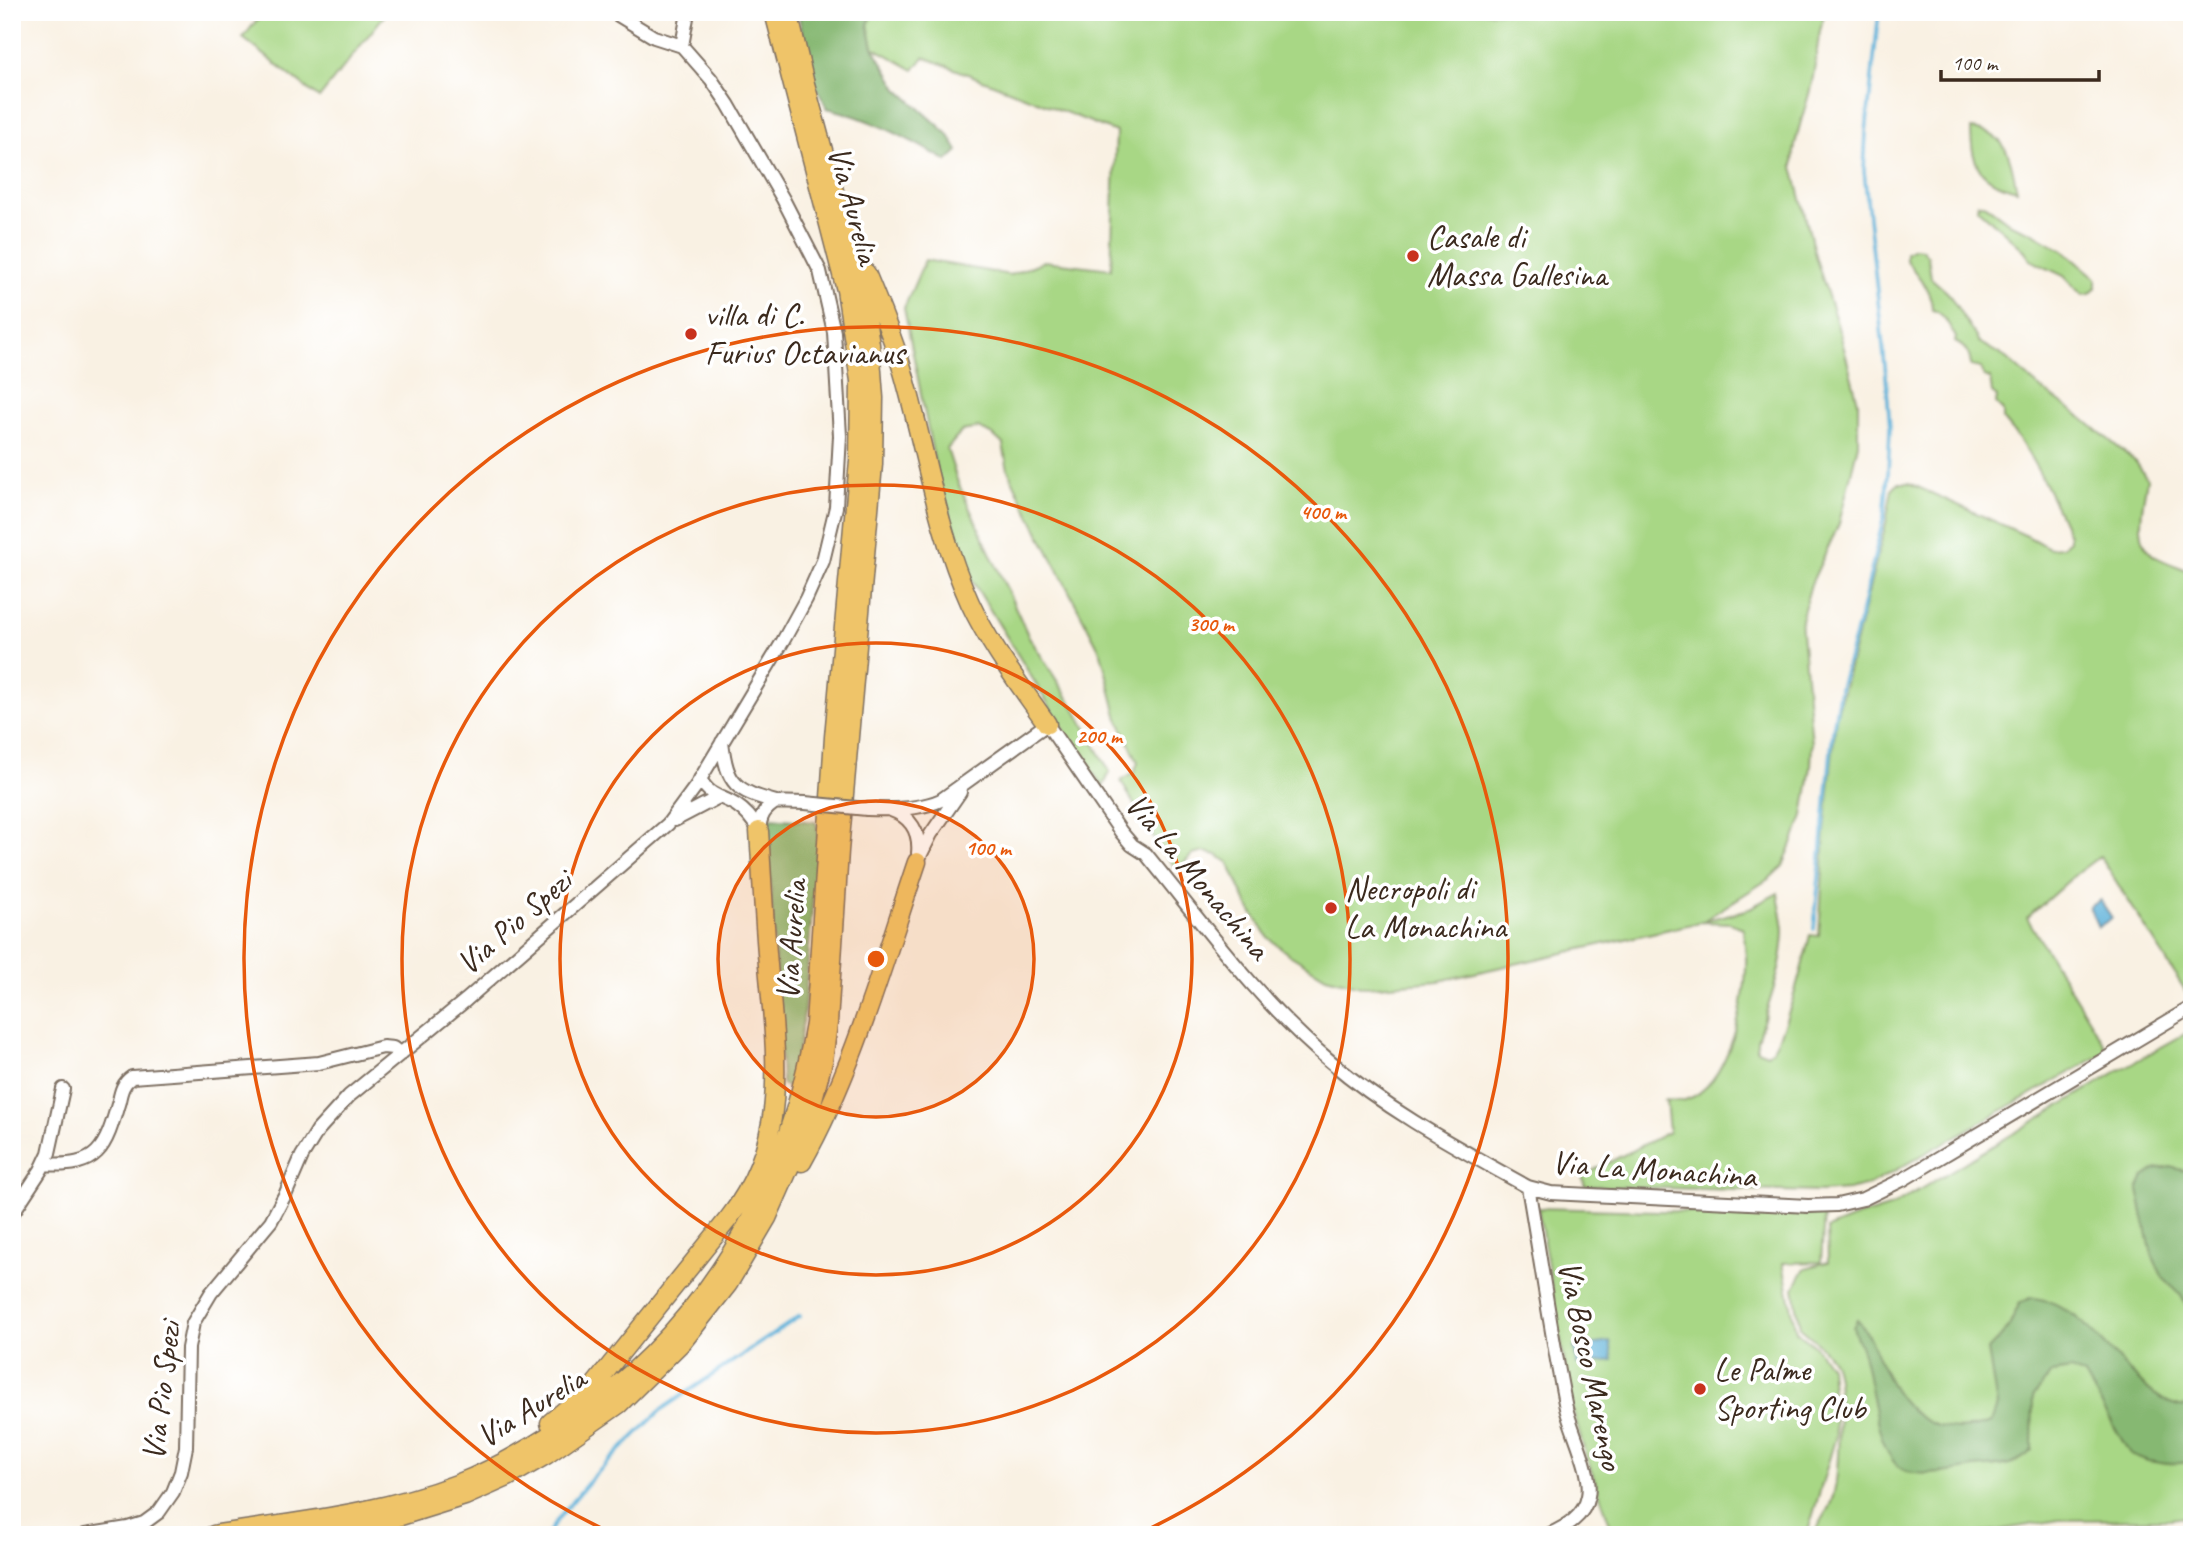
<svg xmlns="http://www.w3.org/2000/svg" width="2204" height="1547" font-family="Caveat,sans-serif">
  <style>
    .green { fill: #a8d785; stroke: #728052; stroke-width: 2 }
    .forest { fill: #86b872; stroke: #607148; stroke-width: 2 }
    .water { fill: #5cb1d9; stroke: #4c6e7c; stroke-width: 2 }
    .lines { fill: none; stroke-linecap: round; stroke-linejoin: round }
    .stream { stroke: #5cb1d9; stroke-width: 3.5 }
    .minor-casing { stroke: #7e7063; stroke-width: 16 }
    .highway-casing { stroke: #7e7063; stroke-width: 21 }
    .minor { stroke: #fff; stroke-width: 12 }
    .highway { stroke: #efc469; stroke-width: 18 }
    .minor-bridge-casing { stroke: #7e7063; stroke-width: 16; stroke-linecap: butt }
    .minor-bridge { stroke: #fff; stroke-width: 12 }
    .ring { fill: none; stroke: #e8590c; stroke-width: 3.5 }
    .poi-dot { fill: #c8321e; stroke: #fff; stroke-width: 2.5 }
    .labels { text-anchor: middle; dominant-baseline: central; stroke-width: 7; stroke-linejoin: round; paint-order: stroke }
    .street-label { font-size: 33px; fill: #3b2a1e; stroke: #fff }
    .poi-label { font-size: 33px; fill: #3b2a1e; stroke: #fff; text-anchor: start }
    .centre { fill: #e8590c; stroke: #fff; stroke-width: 3.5 }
    .ring-label { font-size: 21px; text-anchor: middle; font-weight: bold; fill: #e8590c; stroke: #fff; stroke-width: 7; stroke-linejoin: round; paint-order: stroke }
  </style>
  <rect width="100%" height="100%" fill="#fff"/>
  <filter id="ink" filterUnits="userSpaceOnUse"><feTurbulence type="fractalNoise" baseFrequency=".0143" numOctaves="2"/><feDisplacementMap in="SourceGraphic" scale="14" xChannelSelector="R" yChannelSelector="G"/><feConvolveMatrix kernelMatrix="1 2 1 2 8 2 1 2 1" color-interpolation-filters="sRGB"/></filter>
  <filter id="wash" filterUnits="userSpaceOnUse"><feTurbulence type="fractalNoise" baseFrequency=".00686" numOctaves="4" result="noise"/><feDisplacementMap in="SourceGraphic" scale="28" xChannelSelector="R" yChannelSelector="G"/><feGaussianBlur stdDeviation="1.57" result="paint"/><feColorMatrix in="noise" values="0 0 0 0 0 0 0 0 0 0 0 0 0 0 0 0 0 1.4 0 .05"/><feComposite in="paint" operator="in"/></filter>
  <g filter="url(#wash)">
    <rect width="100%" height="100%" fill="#f9f1e3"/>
    <!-- green -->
    <path class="green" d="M263,12H387L319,98L243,38Z
      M872,12H1825C1817,35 1817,59 1812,82C1806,110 1793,137 1793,167L1816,259L1840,333L1858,402V444L1839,524L1811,584L1801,620L1812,743L1811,767L1803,816L1783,866L1770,878L1703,921L1746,910L1778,893C1779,906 1784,919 1784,932C1783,969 1768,1005 1757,1040V1050L1767,1054C1783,1046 1805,956 1810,935L1819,936L1825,832L1836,718L1886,523L1892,489L1898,483H1909L2027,536L2049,548L2062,547L2069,541V535C2050,494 2033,453 2003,419V411L1996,404L1997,397L1992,393L1990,378L1984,377L1981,368L1971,366C1970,354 1966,347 1955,342L1956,337C1949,327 1945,312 1932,310C1932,289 1917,276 1906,260V252L1914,248L1922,249L1928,257L1931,278L1948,293L1979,342L2006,358L2040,388L2081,417L2136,462L2147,479C2144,501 2131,543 2156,557C2167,563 2180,567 2192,572V1001L2100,856L2076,874L2027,918L2108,1051L1869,1185L1848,1190L1821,1192L1585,1186L1582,1176L1669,1132L1666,1101L1663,1100C1670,1100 1678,1102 1685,1100C1730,1087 1748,995 1746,955C1745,946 1744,937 1743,928L1730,923L1701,922L1439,981L1365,987L1326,977L1288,954L1268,937L1247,904L1229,863L1217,855L1205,852L1192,855L1177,870L1149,831L1121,781L1134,773L1138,762L1118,719L1101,653L1020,496L1008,470L1003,444L992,434L978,428L962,431L947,449L958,483L1028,635L1078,714L1110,772L1103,787L1066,733L965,569L936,470L904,308L925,260L1010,275L1044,261L1111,269L1116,132L924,57L914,70L873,47L868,25Z
      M1971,129C2009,133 2010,159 2017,190C1981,181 1971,167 1971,129Z
      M1978,203L1984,204L2011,224L2031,232L2064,251L2096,278V288L2090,294L2082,295L2064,276L2030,260L2025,251L1977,208Z
      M2192,1030V1516L2171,1519L2059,1520L1969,1535H1813C1821,1522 1831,1507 1834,1492C1839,1471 1842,1380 1833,1363C1826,1349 1811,1337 1800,1328L1794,1288L1805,1268L1828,1262L1827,1229L1857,1217L1892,1206L2113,1074Z
      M1538,1208L1824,1215L1821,1262L1783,1263L1796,1332L1814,1345L1830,1367L1836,1436L1807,1535H1614L1585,1453L1573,1411Z"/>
    <!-- forest -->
    <path class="forest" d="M798,12H872L868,25L873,47L898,89L948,134L958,151L947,161C909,139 870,118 827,108L811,75Z
      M770,818L816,822L818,831L804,1013L793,1084L788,1088L782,1084L767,824Z
      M2171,1167L2192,1173V1316L2180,1294L2163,1278L2152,1255L2138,1190L2144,1177L2154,1170Z
      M2030,1298C2094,1298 2138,1415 2192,1406V1462L2167,1464L2148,1461L2130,1454L2085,1376L2071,1370L2052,1373L2033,1397L2032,1450C2012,1471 1994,1464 1968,1469C1952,1472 1914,1478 1900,1468C1877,1451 1871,1384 1864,1357C1861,1347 1856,1337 1853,1327L1857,1320C1871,1334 1876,1355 1885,1373C1908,1419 1940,1440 1991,1423L1997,1406L1988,1350L2008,1329L2019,1304Z"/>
    <!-- water -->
    <path class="water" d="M2100,900L2112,918L2098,927L2089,907Z
      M1610,1342L1613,1360L1577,1365L1574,1347Z"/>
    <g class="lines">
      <!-- stream -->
      <path class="stream" d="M1814,929L1833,730L1840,688L1862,610L1884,516L1888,474L1890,429L1886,375L1864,171L1866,132L1879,12
        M547,1535L560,1516L593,1477L662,1409L800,1316"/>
    </g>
  </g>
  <g filter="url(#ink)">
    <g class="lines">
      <defs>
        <path id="minor" d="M682,46L688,12
          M722,742C727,785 736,791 776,802
          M700,779C711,798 720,795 736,805C747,812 753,820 759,831
          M768,802L805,803
          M867,809C890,810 919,810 941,800L1047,724L1121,832L1132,845L1146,854C1204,925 1259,1002 1330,1061C1389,1112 1460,1149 1528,1187L1551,1193L1808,1206L1837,1205L1863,1199L1904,1179L2192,1007
          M891,810C911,817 920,832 918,853
          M675,820L717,798
          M759,831C760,817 764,809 776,802
          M917,862L931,834L960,792
          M44,1164C99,1168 105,1149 119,1101C121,1091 123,1083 132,1077L319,1063L383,1047L393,1048L401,1054
          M1528,1187C1541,1261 1551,1335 1566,1408C1572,1433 1593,1473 1588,1496C1584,1517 1567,1526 1548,1535
          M12,1214L41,1170L49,1153L63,1089
          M85,1535L128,1528L144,1523L159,1512L173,1492L181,1472L186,1447L188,1348L193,1323L211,1293L271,1221L286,1193L302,1156L318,1130L349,1096L466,1000L668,824L696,786L783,641L806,599L823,561L836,507L840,436L834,332L820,271L783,199L728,104L711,79L682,46L654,37L613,12"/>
        <path id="highway" d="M866,273C879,304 892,336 902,368C925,446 936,528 970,603C990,646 1020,685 1047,724
          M802,1162C853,1072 884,960 917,862
          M550,1423L593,1387L729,1218C790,1140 776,1056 768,965C764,920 762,875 759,831
          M213,1535C294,1522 379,1514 457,1484C495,1469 529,1449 564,1426C704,1332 788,1190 815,1024L834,737L859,461L860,381L846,290L774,12
          M304,1535L388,1520L465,1496L508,1477L546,1455L619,1404L683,1341L728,1284L767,1218L793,1159L808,1118L823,1061L828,1023L839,851L873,464L874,398L870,344L863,298L804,80L788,12"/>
      </defs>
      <!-- minor casing -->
      <use href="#minor" class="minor-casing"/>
      <!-- highway casing -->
      <use href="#highway" class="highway-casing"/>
      <!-- minor -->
      <use href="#minor" class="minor"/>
      <!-- highway -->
      <use href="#highway" class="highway"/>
      <defs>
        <path id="minor-bridge" d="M805,803L867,809"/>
      </defs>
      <!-- minor-bridge casing -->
      <use href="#minor-bridge" class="minor-bridge-casing"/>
      <!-- minor-bridge -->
      <use href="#minor-bridge" class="minor-bridge"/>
    </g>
  </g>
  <!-- distance rings -->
  <circle cx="876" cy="959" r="158" fill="#e8590c" fill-opacity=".12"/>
  <g class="ring">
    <circle cx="876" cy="959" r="158"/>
    <circle cx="876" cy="959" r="316"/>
    <circle cx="876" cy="959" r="474"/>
    <path d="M614 1534A632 632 0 1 1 1138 1534"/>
  </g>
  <!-- markers -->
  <g class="poi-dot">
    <circle cx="1413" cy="256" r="7"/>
    <circle cx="691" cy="334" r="7"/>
    <circle cx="1331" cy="908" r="7"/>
    <circle cx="1700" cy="1389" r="7"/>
  </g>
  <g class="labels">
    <!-- street labels -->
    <g class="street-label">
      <text transform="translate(854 205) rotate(75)">Via Aurelia</text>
      <text transform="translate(1198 876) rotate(50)">Via La Monachina</text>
      <text transform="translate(514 922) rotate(-41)">Via Pio Spezi</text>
      <text transform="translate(791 940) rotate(-86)">Via Aurelia</text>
      <text transform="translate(1654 1169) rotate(4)">Via La Monachina</text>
      <text transform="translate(1591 1365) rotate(78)">Via Bosco Marengo</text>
      <text transform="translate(161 1391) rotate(-83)">Via Pio Spezi</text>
      <text transform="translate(531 1407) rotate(-32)">Via Aurelia</text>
    </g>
    <!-- poi labels -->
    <g class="poi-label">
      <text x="1427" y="237">Casale di<tspan x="1427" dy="38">Massa Gallesina</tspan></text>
      <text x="705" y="315">villa di C.<tspan x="705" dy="38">Furius Octavianus</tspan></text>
      <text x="1345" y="889">Necropoli di<tspan x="1345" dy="38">La Monachina</tspan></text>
      <text x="1714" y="1370">Le Palme<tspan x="1714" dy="38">Sporting Club</tspan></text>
    </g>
  </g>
  <circle cx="876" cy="959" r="10" class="centre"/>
  <g class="ring-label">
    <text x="1323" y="519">400 m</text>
    <text x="1211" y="631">300 m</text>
    <text x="1099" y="743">200 m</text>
    <text x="988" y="855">100 m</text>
  </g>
  <!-- margin -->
  <rect width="2204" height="1547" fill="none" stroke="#fff" stroke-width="42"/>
  <!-- scale -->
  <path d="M1941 70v10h158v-10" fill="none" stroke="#3b2a1e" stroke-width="3.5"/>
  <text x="1952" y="70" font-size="21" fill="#3b2a1e" stroke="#ffffff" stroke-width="5" paint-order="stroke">100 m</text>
</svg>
